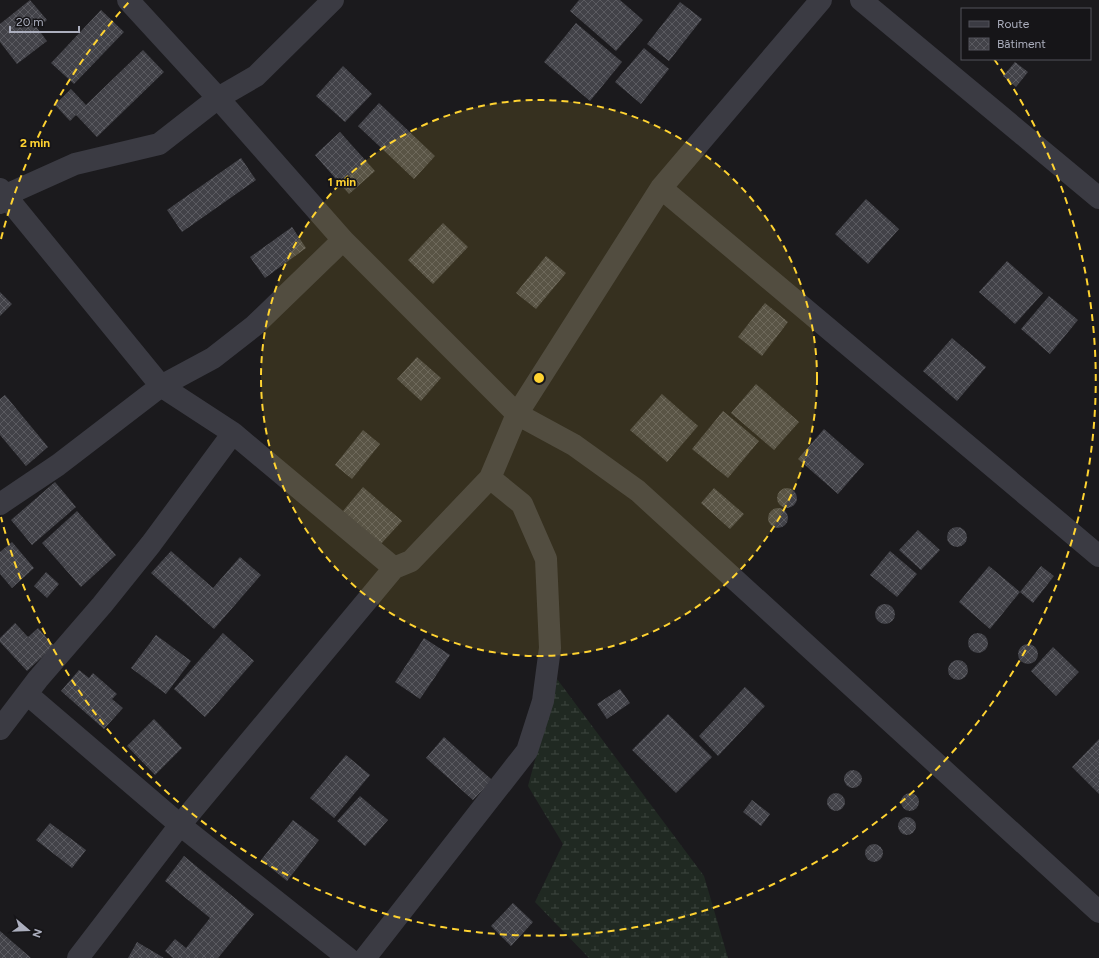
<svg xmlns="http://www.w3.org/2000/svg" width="1099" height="958" font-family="Figtree,sans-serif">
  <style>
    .wetland { fill: url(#wetland-marsh) }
    .building { fill: url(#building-cross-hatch) }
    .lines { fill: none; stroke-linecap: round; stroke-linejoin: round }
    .minor { stroke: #3b3b43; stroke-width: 22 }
    .ring { fill: none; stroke: #ffd331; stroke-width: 2; stroke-dasharray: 7 5 }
    .centre { fill: #ffd331; stroke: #161518; stroke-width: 2 }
    .ring-label { font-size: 12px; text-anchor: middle; font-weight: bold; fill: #ffd331; stroke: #161518; stroke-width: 3.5; stroke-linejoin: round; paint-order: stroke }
  </style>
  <defs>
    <pattern id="wetland-marsh" width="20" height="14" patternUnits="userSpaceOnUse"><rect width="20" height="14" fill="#202922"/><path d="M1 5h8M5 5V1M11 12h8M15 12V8" fill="none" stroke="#3e4640"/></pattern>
    <pattern id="building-cross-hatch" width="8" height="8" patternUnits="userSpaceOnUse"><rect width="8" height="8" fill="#424248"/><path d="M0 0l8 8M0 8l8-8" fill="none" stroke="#5b5b61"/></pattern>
  </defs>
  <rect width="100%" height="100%" fill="#1b1a1d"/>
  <!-- wetland -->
  <path class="wetland" d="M557,679L704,876L728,958H589L535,902L563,844L528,786Z"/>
  <!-- building -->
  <path class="building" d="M30,0L47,20L37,28L47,41L17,64L0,42V24Z
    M579,0H620L643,20L616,51L570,11Z
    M680,2L702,19L669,61L647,44Z
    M101,10L124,32L74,84L51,63Z
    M576,23L622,62L590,101L544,62Z
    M644,48L669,69L641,104L615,82Z
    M143,50L164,72L97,137L76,115L70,121L55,105L71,89L86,105Z
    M1015,62L1028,72L1016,87L1003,76Z
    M343,66L372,94L345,122L316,96Z
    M379,103L435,156L414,179L358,126Z
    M340,132L375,171L349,194L315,155Z
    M241,158L256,180L182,232L167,210Z
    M866,199L899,229L868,264L835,234Z
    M443,223L468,247L433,284L408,260Z
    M292,227L306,248L265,278L250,257Z
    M546,256L566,273L536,309L516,293Z
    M1007,261L1043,293L1015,324L979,292Z
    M0,292L12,304L0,316Z
    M1049,296L1078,320L1050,354L1021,329Z
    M765,303L788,322L762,356L738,337Z
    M952,338L986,367L957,401L923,371Z
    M417,357L441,378L421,401L397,379Z
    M756,384L799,422L774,450L731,413Z
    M662,394L698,426L667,462L630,430Z
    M5,395L48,447L26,466L0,435V399Z
    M723,411L759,441L728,478L692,449Z
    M824,429L864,464L838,494L798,459Z
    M363,430L380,444L352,479L335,465Z
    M55,482L76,507L32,545L11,520Z
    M363,487L402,521L380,545L343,511Z
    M714,488L744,514L730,529L701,503Z
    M777 498a10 10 0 1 1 20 0a10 10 0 1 1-20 0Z
    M768 518a10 10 0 1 1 20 0a10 10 0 1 1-20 0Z
    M77,511L116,555L81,587L42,543Z
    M947 537a10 10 0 1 1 20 0a10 10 0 1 1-20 0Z
    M918,530L940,550L921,570L899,550Z
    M12,542L34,568L12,588L0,574V552Z
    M171,551L213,588L240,557L261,575L214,629L151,573Z
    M890,551L917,574L897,597L870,575Z
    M989,566L1020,592L990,629L959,602Z
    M1041,566L1054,576L1033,603L1020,592Z
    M46,572L59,584L47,598L34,586Z
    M875 614a10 10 0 1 1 20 0a10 10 0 1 1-20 0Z
    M15,623L28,637L38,628L54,646L27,671L0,642V638Z
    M223,633L254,661L205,717L174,689Z
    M968 643a10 10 0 1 1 20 0a10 10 0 1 1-20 0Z
    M156,635L191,661L166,694L131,668Z
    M424,638L450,655L420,699L395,682Z
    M1018 654a10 10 0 1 1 20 0a10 10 0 1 1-20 0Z
    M1053,647L1079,672L1056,696L1031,671Z
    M948 670a10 10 0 1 1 20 0a10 10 0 1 1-20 0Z
    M79,670L89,678L93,673L117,694L112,699L123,708L104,729L61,691Z
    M745,687L765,706L718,756L699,736Z
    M620,689L630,703L607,719L597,704Z
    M668,714L712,757L676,793L632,750Z
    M154,719L182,748L155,775L127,746Z
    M444,737L492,780L473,800L426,758Z
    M1099,739V794L1072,767Z
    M346,755L370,775L334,818L310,798Z
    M844 779a9 9 0 1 1 18 0a9 9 0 1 1-18 0Z
    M901 802a9 9 0 1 1 18 0a9 9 0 1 1-18 0Z
    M827 802a9 9 0 1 1 18 0a9 9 0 1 1-18 0Z
    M360,796L388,820L365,846L337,821Z
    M752,800L770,814L761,826L743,812Z
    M898 826a9 9 0 1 1 18 0a9 9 0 1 1-18 0Z
    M293,820L319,840L287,881L261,860Z
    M50,823L86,850L72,868L36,840Z
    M865 853a9 9 0 1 1 18 0a9 9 0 1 1-18 0Z
    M184,856L254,914L218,958H173L165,951L175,939L186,948L210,918L165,881Z
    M513,903L533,922L511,946L491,926Z
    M0,931L31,958H0Z
    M137,942L164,958H128Z"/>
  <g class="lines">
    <!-- minor -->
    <path class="minor" d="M128,0L218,98L343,240L517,414L574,445L638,491L1099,912
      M861,0L1099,198
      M661,188L1099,556
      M0,189L161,386L233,433L394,568
      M0,203L6,195L75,164L159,144L218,98L256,76L333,0
      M0,504L58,465L161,386L213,358L254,326L343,240
      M27,694L180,825L348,958
      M0,729L38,679L102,605L151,544L233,433
      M78,958L180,825L394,568L411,561L490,478L517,414L661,188L821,0
      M365,958L527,751L543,701L550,648L546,559L522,504L490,478"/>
  </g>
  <!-- distance rings -->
  <circle cx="539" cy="378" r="278" fill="#ffd331" fill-opacity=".12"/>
  <g class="ring">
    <circle cx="539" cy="378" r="278"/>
    <path d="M1 239A556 556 0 0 1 129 2M994 59A556 556 0 1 1 1 517"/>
  </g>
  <circle cx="539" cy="378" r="6" class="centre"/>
  <g class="ring-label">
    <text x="35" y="147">2 min</text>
    <text x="342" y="186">1 min</text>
  </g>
  <!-- legend -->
  <rect x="961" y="8" width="130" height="52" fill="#161518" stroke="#52535a"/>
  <rect x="969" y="21" width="20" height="6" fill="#3b3b43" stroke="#52535a"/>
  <text x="997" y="28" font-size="12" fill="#acafbe">Route</text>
  <rect x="969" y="38" width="20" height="12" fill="url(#building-cross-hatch)" stroke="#52535a"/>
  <text x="997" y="48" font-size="12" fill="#acafbe">Bâtiment</text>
  <!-- north arrow -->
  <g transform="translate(28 930) rotate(109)" stroke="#161518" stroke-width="3" paint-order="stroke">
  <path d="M0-3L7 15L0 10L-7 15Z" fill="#acafbe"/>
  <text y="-6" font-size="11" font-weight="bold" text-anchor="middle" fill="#acafbe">N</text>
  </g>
  <!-- scale -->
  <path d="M10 26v6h69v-6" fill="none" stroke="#acafbe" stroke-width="2"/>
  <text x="16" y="26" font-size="12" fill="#acafbe" stroke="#161518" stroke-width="3" paint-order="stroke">20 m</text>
</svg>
